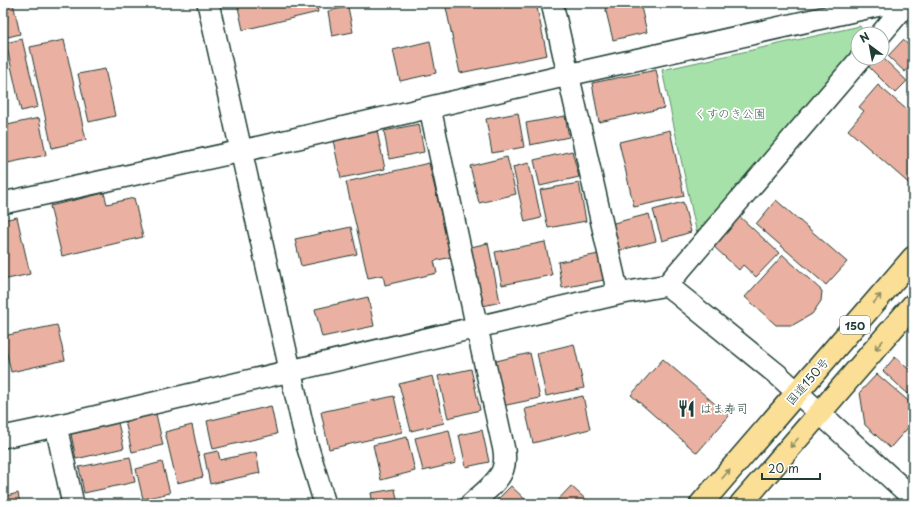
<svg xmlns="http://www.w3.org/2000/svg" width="916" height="507" font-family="'Playpen Sans','Klee One',sans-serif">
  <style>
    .green { fill: #a5e1a8; stroke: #628f6e }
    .building { fill: #eab1a2; stroke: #1f3d34 }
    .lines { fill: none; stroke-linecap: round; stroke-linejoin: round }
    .minor-casing { stroke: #1f3d34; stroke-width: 24 }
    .highway-casing { stroke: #1f3d34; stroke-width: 25 }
    .minor { stroke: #fff; stroke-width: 21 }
    .highway { stroke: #fbdf96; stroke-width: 22 }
    .oneway { stroke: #8d8e65 }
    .labels { text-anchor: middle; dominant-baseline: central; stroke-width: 3.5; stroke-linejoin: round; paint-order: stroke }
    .shield { fill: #fff; stroke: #627771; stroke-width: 1 }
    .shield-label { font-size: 11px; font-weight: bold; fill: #1f3d34 }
    .park-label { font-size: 12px; fill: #3a5e4b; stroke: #fff }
    .street-label { font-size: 12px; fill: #1f3d34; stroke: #fff }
    .poi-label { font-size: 12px; fill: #1f3d34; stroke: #fff; text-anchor: start }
  </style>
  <rect width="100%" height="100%" fill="#fff"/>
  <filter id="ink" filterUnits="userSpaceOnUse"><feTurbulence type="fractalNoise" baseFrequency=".025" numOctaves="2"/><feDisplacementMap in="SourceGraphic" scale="8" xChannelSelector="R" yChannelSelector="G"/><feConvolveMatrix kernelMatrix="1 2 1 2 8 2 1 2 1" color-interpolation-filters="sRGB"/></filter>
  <g filter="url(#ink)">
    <!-- green -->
    <path class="green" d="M860,26L864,34H858V50L698,239L662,70Z"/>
    <!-- building -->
    <path class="building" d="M3,3H13L20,34L4,38Z
      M255,3H316L318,12L243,30L238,7Z
      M445,3H536L547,55L460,73Z
      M604,3H640L647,32L613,40Z
      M348,7L353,32L332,36L328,11Z
      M22,39L38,107L21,111L6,43Z
      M64,40L86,140L52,148L30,47Z
      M903,40L913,49V63L905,72L888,56Z
      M430,41L436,73L400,81L393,50Z
      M882,57L907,81L895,93L868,66L877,58H882Z
      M105,69L115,116L89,122L78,74Z
      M656,70L664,108L599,122L592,83Z
      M878,85L913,115V187L848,130L864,111L859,107Z
      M518,113L524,147L492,153L486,119Z
      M565,116L569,137L530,145L526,123Z
      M39,118L46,155L3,164V126Z
      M419,124L424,152L389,159L384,131Z
      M670,130L684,196L634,207L619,142Z
      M377,131L385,169L341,178L333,140Z
      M572,151L579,177L540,186L534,160Z
      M507,157L516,194L479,203L470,166Z
      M429,163L451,257L434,261L437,273L385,285L383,275L368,278L346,182Z
      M529,163L541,218L525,222L513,167Z
      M579,183L586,221L548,228L540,190Z
      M104,193L107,204L134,198L143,237L62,256L50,206Z
      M776,200L847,262L826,285L756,224Z
      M683,202L691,232L662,241L653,210Z
      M649,214L656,241L617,251L610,224Z
      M738,215L779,253L756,277L743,265L739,270L711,244Z
      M17,217L30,274L3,280V220Z
      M351,227L357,254L301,266L295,239Z
      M545,242L552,275L502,285L495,252Z
      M488,243L500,302L479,307L467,248Z
      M599,254L604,280L562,288L558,262Z
      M783,255L822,291L821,301L812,314L793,325H776L745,297Z
      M368,297L374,326L322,337L315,309Z
      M57,325L65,360L11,372L3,336Z
      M574,344L584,388L546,396L537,353Z
      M530,353L540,398L502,406L492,362Z
      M895,357L913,373V388L908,394L883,371Z
      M663,359L729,416L697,453L631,395Z
      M471,369L480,410L448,418L438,376Z
      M877,374L913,405V422L890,448L865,425L860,392Z
      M433,376L444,423L411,431L399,384Z
      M394,396L402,432L329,449L321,412Z
      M583,396L590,429L533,443L525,409Z
      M271,406L277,434L213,449L207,421Z
      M156,414L163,445L132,452L125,421Z
      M118,423L124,448L76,459L71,434Z
      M192,425L203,477L177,483L165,432Z
      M449,430L456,463L423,471L415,438Z
      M482,430L489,462L466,467L459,435Z
      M407,437L415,471L381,480L373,445Z
      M218,451L220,460L256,452L260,473L210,484L204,454Z
      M130,457L135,482L84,493L79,467Z
      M162,462L170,493L143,499L136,469Z
      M511,486L530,504H493Z
      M571,486L591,504H554Z
      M395,489L398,504H373L371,493Z
      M18,493L20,504H3V497Z"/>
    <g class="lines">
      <defs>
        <path id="minor" d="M208,3L307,445L325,504
          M552,3L618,294
          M881,34L907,3
          M430,108L477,328L504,450C505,457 505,463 503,469C499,482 481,495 471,504
          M3,203L264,146L568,75L889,3
          M667,285L861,58
          M56,426L73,504
          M3,437L56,426L618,294L667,285L778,375L913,498"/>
        <path id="highway" d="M701,504L913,258
          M741,504L913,305"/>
      </defs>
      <!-- minor casing -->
      <use href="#minor" class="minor-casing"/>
      <!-- highway casing -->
      <use href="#highway" class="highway-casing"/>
      <!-- minor -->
      <use href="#minor" class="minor"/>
      <!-- highway -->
      <use href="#highway" class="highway"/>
    </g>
    <!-- one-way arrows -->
    <defs><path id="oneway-shaft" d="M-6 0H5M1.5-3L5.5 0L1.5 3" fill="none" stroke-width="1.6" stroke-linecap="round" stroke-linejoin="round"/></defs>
    <g class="oneway">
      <use href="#oneway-shaft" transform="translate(877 299) rotate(-49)"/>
      <use href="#oneway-shaft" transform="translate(879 345) rotate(131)"/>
      <use href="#oneway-shaft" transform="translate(794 443) rotate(131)"/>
      <use href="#oneway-shaft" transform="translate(726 474) rotate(-49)"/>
    </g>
  </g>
  <!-- icons -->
  <defs>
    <symbol id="restaurant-bare" viewBox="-9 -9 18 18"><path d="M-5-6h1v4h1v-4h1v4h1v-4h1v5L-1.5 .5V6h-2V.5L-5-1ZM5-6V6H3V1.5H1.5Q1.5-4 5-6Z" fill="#1f3d34" stroke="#fff" stroke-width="2.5" paint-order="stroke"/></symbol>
  </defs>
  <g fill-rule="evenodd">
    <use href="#restaurant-bare" x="674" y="396" width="25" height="25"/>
  </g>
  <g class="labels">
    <!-- shield labels -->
    <rect class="shield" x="840" y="316" width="30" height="18" rx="3"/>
    <g class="shield-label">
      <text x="855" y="325">150</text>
    </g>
    <!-- park labels -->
    <g class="park-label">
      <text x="730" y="113">くすのき公園</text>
    </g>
    <!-- street labels -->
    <g class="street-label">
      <text transform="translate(807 381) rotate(-49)">国道150号</text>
    </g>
    <!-- poi labels -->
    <g class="poi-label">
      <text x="700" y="408">はま寿司</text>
    </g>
  </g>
  <!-- margin -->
  <rect width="916" height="507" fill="none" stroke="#fff" stroke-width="16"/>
  <rect x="8" y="8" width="900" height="491" fill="none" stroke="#1f3d34" stroke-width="1.5" filter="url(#ink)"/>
  <!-- north arrow -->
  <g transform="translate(870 46) rotate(328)"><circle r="19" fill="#ffffff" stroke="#a5b1ae"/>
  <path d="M0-3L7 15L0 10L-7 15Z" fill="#1f3d34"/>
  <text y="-6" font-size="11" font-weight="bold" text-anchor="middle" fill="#1f3d34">N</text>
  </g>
  <!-- scale -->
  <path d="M762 473v6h58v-6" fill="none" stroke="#1f3d34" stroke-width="2"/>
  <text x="768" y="473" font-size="12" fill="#1f3d34" stroke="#ffffff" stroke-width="3" paint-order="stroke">20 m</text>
</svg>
